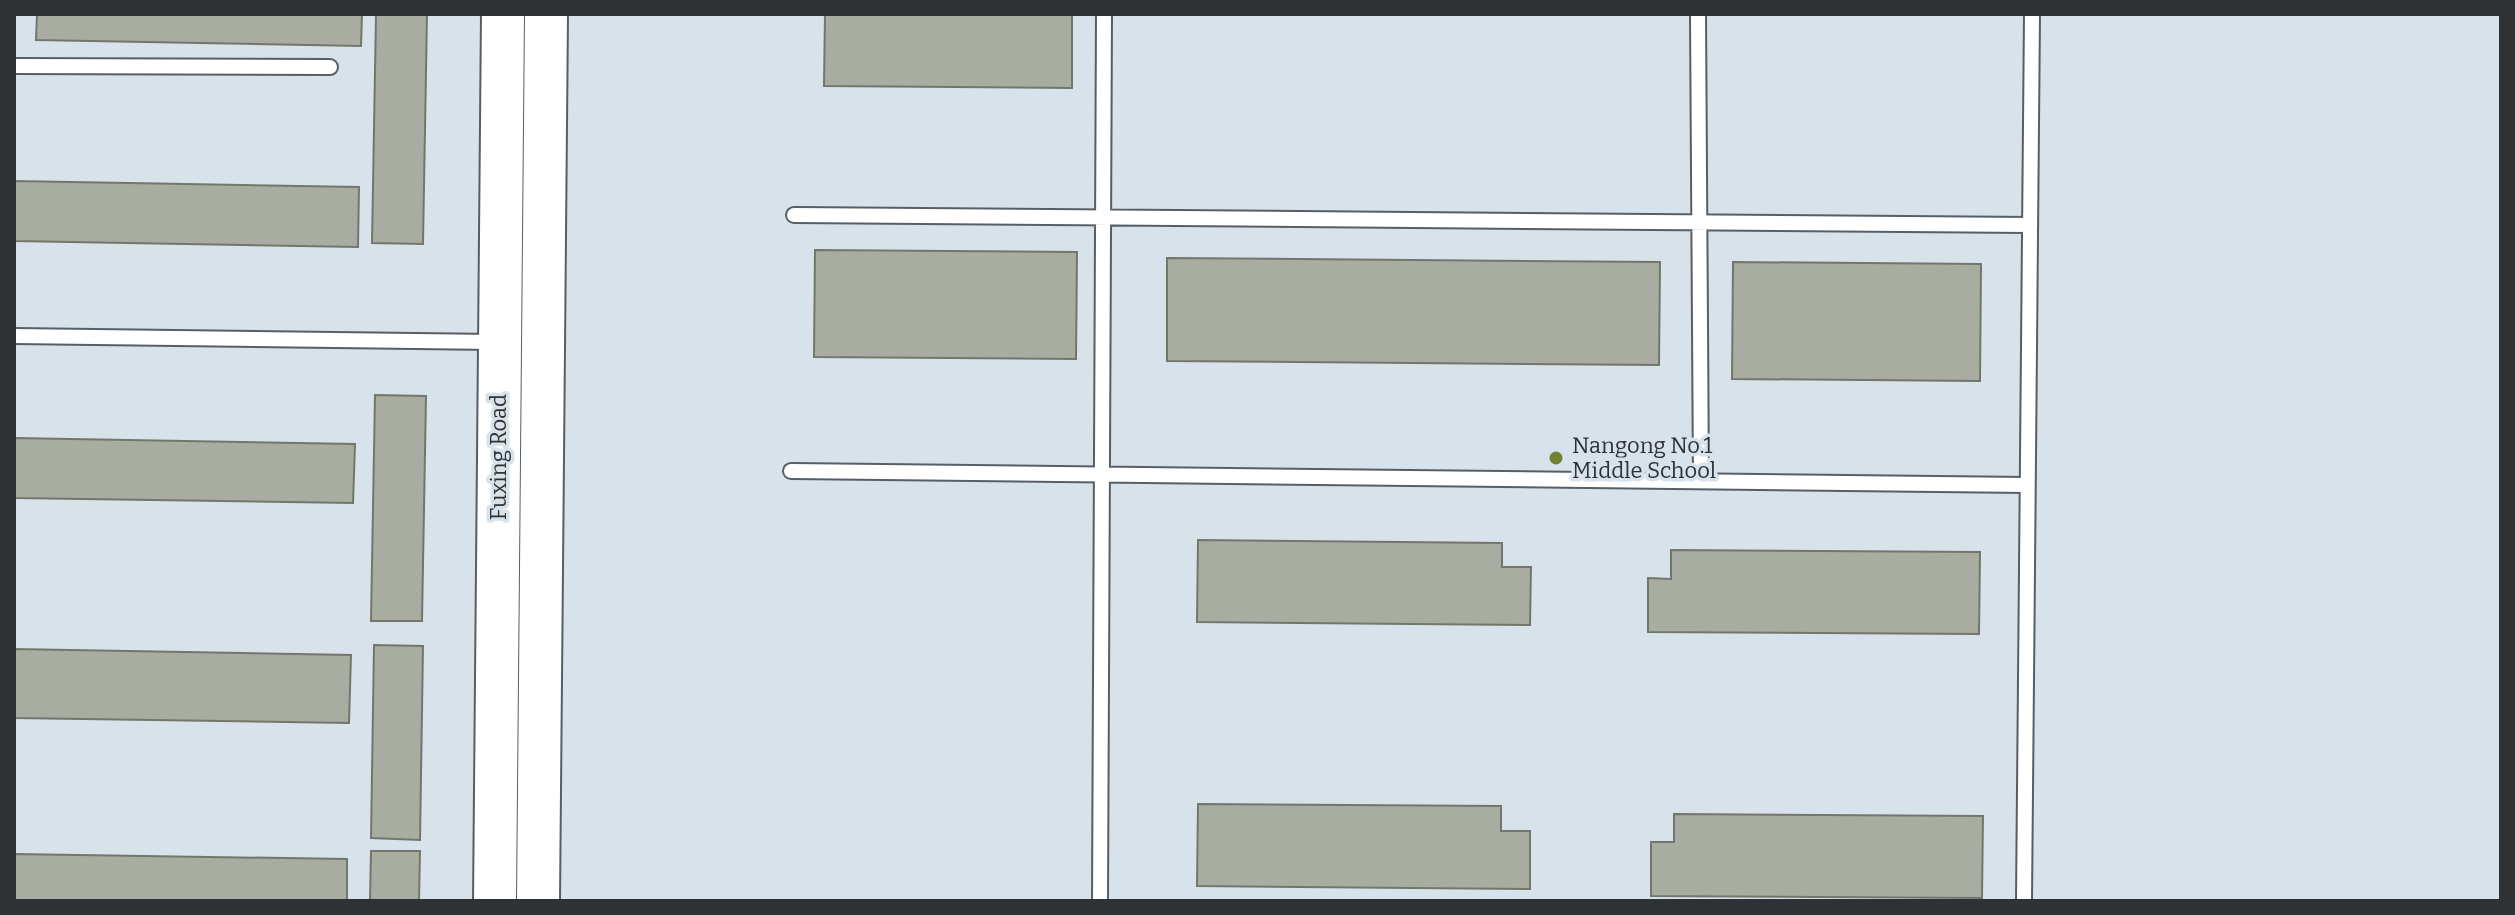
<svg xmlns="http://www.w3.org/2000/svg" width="2515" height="915" font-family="Bitter,serif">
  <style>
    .building { fill: #a9aca1; stroke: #72766b; stroke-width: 2 }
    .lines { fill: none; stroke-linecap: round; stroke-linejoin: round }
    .lane-casing { stroke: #565e66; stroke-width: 18 }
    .secondary-casing { stroke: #565e66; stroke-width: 46 }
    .lane { stroke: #fff; stroke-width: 14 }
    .secondary { stroke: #fff; stroke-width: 42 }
    .poi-dot { fill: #718332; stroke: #d8e2eb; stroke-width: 3 }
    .labels { text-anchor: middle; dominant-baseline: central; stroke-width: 7; stroke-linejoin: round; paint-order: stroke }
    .poi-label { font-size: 22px; fill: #2e3235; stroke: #d8e2eb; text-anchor: start }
    .street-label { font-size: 22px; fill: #2e3235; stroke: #d8e2eb }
  </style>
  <rect width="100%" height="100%" fill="#d8e2eb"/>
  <!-- building -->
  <path class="building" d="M37,14H362L361,46L36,40Z
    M376,14H427L423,244L372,243Z
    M825,14H1072V88L824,86Z
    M14,181L359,187L358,247L14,241Z
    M815,250L1077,252L1076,359L814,357Z
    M1167,258L1660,262L1659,365L1167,361Z
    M1733,262L1981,264L1980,381L1732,379Z
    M375,395L426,396L422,621H371Z
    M14,438L355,444L353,503L14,498Z
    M1198,540L1502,543V567H1531L1530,625L1197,622Z
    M1671,550L1980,552L1979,634L1648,632V578L1671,579Z
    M374,645L423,646L420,840L371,838Z
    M14,649L351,655L349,723L14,718Z
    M1198,804L1501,806V831H1530V889L1197,886Z
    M1674,814L1983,816L1982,898L1651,896V842H1674Z
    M371,851H420L419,901H370Z
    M14,854L347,859V901H14Z"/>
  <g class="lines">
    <defs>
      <path id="lane" d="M1698,14L1701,481
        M14,66L330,67
        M794,215L2030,225
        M14,336L495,342
        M791,471L2027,485
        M1100,901L1104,14
        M2024,901L2032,14"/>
      <path id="secondary" d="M495,901L503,14
        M538,901L546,14"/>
    </defs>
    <!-- lane casing -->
    <use href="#lane" class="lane-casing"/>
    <!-- secondary casing -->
    <use href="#secondary" class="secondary-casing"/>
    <!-- lane -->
    <use href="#lane" class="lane"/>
    <!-- secondary -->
    <use href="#secondary" class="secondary"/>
  </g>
  <!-- markers -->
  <circle class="poi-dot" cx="1556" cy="458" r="8"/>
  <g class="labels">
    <!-- poi labels -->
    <g class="poi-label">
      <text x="1572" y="445">Nangong No.1<tspan x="1572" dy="25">Middle School</tspan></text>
    </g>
    <!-- street labels -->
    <g class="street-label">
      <text transform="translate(498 457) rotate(-90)">Fuxing Road</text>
    </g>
  </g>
  <!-- border -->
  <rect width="2515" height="915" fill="none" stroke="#2e3235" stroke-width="32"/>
</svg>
